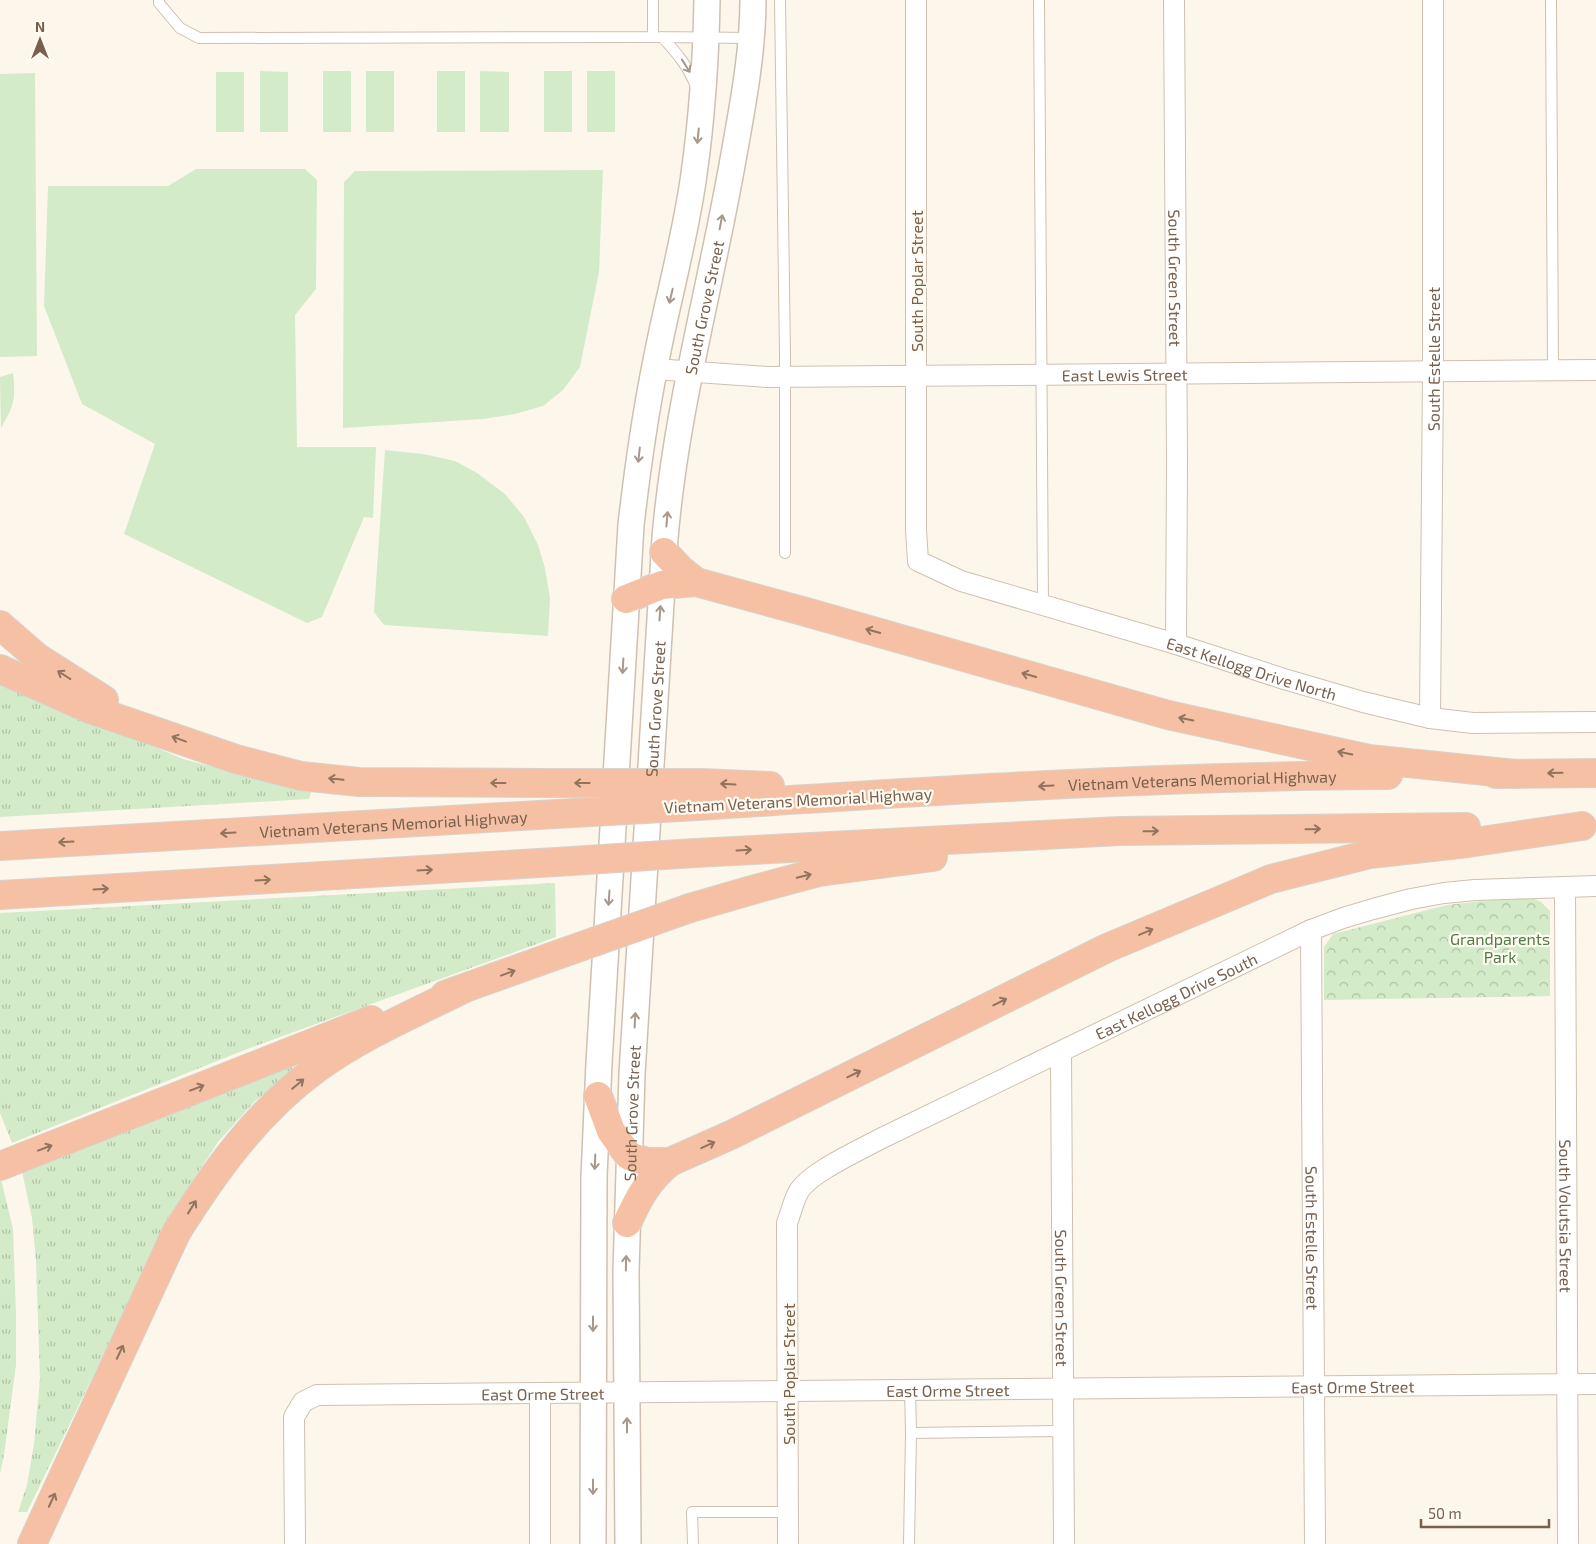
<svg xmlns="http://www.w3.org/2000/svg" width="1596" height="1544" font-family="'Exo 2',sans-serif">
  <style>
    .grass { fill: url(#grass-tufts) }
    .park { fill: url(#park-crowns) }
    .pitch { fill: #d3ebc8 }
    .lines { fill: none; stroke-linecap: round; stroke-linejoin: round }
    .service-casing { stroke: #cfc0af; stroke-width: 12 }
    .minor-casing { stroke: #cfc0af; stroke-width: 22 }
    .tertiary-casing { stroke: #cfc0af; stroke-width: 28 }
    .motorway-casing { stroke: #d9d2cd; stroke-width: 30 }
    .service { stroke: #fff; stroke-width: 10 }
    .minor { stroke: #fff; stroke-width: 20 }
    .tertiary { stroke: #fff; stroke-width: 25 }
    .motorway { stroke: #f5c0a3; stroke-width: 28 }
    .motorway-bridge-casing { stroke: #d9d2cd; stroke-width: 30; stroke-linecap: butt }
    .motorway-bridge { stroke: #f5c0a3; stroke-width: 28 }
    .oneway { stroke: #a7988b }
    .oneway2 { stroke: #91735e }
    .labels { text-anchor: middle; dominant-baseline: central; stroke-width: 4.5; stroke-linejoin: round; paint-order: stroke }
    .street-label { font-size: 16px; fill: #78604d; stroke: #fffbf2 }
    .park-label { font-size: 16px; fill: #517e44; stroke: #fffbf2 }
  </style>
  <defs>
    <pattern id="grass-tufts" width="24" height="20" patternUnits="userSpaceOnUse" patternTransform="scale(1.25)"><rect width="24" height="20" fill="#d3ebc8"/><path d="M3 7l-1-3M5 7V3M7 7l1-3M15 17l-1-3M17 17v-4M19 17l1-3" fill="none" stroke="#b0c2a5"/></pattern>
    <pattern id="park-crowns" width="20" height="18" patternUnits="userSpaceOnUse" patternTransform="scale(1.25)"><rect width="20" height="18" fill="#d3ebc8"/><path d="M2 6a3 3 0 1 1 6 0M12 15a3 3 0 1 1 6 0" fill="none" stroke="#b0c2a5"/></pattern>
  </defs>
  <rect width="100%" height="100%" fill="#fdf7eb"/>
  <!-- grass -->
  <path class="grass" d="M0,681L183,759L311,792L309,799L0,817Z
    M555,883L556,937L247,1049L12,1143L0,1113V913Z
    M290,1064L294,1070L254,1102L218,1142L175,1207L27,1512H18L27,1485L34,1444L40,1379L36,1261L32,1218L21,1167Z
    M0,1175L13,1229L16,1313V1365L4,1455L0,1474Z"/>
  <!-- park -->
  <path class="park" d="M1528,896L1541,902L1550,911V996L1324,1000V947L1333,934L1447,905Z"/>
  <!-- pitch -->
  <path class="pitch" d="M260,71L288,72V132H260Z
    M323,71H351V132H323Z
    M366,71H394V132H366Z
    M437,71H465V132H437Z
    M480,71L509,72V132H480Z
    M544,71H572V132H544Z
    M587,71H615V132H587Z
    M216,72H244V132H216Z
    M35,73L37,356L0,357V74Z
    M196,169H305L317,180L316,289L295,315L297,447H376L373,518L364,517L322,617L307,623L124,534L155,444L82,404L44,306L48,186H168Z
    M603,170L599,272L580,367L563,390L543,406L515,414L483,419L343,428L344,182L355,171Z
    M13,373C16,399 14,406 1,428L0,377Z
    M385,450L423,454L455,461L477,473L505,494L524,517L538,545L545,568L550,598L548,636L384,625L374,612Z"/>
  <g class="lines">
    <defs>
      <path id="service" d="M159,0V3L180,28L199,38L653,37L751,38
        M653,0V37
        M780,0L785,355V553
        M1039,0L1043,605
        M1551,0L1553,370
        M662,37C676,52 689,67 696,87
        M910,1389L911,1433L1063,1431
        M693,1544L692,1512H788
        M909,1544L911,1433"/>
      <g id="minor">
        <path id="s1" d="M916,0V530L918,561L961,581L1176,644L1284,679L1363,702L1430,718L1473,723L1596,722"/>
        <path id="s2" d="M1174,0L1177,462L1176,644"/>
        <path id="s3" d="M654,369L767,377L1596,370"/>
        <path id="s4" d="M1430,718L1433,372V0"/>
        <path id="s5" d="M1565,887L1568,1544"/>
        <path id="s6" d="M1311,930L1315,1544"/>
        <path id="s7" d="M1061,1052L1064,1544"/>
        <path id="s8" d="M295,1544L294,1417L303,1402L317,1395L1596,1384"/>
        <path d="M540,1544V1393"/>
        <path id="s9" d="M788,1544L787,1223C791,1213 793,1202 798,1193C807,1174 858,1151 878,1140L1311,930L1343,918L1373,909L1411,899L1444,893L1475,890L1596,886"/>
      </g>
      <g id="tertiary">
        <path d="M593,1544L594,1177L599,1063L631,525C637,473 644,422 654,371C666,305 685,241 694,174C702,117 706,58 707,0"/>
        <path id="s10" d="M628,1544L626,1271L632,1074L665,538C676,408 712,282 734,154C743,104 753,51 753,0"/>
      </g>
      <g id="motorway">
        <path d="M664,552L681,570L696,582"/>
        <path d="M626,599L662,585L696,582L806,612L1168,715L1369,759L1515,774"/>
        <path d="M0,625L38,658L104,700"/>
        <path d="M0,669L90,709L236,759L301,776L359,782L547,783"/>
        <path d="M1496,774L1596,773"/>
        <path d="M701,783L770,786"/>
        <path id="s11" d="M698,806C928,791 1158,776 1388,775"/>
        <path id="s12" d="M0,846L556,814"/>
        <path d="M695,853L1120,831L1466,827"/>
        <path d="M0,895L556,862"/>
        <path d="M690,908L752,890L819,872L933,857"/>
        <path d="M445,995L557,955"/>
        <path d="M598,1096L611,1131L629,1156L647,1162H670L733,1134L1107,948L1271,879L1370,854L1468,843L1582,826"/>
        <path d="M0,1166L371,1020"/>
        <path d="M627,1223C639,1197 647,1181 670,1162"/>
        <path d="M32,1544L176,1233C214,1172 257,1112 316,1069C361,1036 413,1014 463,989"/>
      </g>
    </defs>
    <!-- service casing -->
    <use href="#service" class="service-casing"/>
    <!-- minor casing -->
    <use href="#minor" class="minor-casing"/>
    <!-- tertiary casing -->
    <use href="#tertiary" class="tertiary-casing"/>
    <!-- motorway casing -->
    <use href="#motorway" class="motorway-casing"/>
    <!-- service -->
    <use href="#service" class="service"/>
    <!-- minor -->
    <use href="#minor" class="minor"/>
    <!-- tertiary -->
    <use href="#tertiary" class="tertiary"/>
    <!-- motorway -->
    <use href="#motorway" class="motorway"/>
    <defs>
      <path id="motorway-bridge" d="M547,783H701
        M556,814L698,806
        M556,862L695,853
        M557,955L690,908"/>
    </defs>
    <!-- motorway-bridge casing -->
    <use href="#motorway-bridge" class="motorway-bridge-casing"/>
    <!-- motorway-bridge -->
    <use href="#motorway-bridge" class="motorway-bridge"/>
  </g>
  <!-- one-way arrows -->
  <defs><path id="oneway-shaft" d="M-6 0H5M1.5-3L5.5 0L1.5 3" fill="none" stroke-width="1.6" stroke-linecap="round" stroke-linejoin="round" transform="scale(1.25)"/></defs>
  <g class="oneway">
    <use href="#oneway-shaft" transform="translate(686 66) rotate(58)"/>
    <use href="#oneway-shaft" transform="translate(698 136) rotate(96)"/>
    <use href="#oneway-shaft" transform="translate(721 222) rotate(-79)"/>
    <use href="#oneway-shaft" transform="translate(671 296) rotate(103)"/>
    <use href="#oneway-shaft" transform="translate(639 455) rotate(96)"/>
    <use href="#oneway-shaft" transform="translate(667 519) rotate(-85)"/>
    <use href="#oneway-shaft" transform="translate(660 613) rotate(-86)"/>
    <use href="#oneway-shaft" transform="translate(623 666) rotate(93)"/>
    <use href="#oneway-shaft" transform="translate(609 898) rotate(94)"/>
    <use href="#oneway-shaft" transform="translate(635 1020) rotate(-87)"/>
    <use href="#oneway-shaft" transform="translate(595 1162) rotate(92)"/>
    <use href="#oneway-shaft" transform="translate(626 1263) rotate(-89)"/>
    <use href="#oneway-shaft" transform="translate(593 1324) rotate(90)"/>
    <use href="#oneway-shaft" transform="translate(627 1425) rotate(-90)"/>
    <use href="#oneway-shaft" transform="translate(593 1487) rotate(90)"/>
  </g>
  <g class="oneway2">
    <use href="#oneway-shaft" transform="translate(873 631) rotate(-164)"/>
    <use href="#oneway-shaft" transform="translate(64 675) rotate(-148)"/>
    <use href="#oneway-shaft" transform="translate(1029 675) rotate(-164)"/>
    <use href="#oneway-shaft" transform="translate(1186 719) rotate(-168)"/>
    <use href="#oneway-shaft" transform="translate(179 739) rotate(-160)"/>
    <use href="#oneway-shaft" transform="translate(1345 753) rotate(-168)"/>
    <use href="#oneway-shaft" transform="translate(1555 773) rotate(179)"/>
    <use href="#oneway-shaft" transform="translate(336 779) rotate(-174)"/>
    <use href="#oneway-shaft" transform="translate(498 783) rotate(-180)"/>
    <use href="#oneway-shaft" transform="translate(582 783) rotate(180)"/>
    <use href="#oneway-shaft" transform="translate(728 784) rotate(-177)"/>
    <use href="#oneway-shaft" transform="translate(1046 786) rotate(177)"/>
    <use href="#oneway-shaft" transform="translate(1313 829) rotate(-1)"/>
    <use href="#oneway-shaft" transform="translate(1151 831) rotate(-1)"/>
    <use href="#oneway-shaft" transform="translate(228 833) rotate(177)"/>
    <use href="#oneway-shaft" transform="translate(66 842) rotate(177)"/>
    <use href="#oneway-shaft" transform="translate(744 850) rotate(-3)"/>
    <use href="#oneway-shaft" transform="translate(425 870) rotate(-3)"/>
    <use href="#oneway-shaft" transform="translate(804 876) rotate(-14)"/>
    <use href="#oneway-shaft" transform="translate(263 880) rotate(-3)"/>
    <use href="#oneway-shaft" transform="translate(101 889) rotate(-3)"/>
    <use href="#oneway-shaft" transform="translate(1146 932) rotate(-23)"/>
    <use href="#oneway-shaft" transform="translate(508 973) rotate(-20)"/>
    <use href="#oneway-shaft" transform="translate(1000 1002) rotate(-26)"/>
    <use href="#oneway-shaft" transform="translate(854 1074) rotate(-26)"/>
    <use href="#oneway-shaft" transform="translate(298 1084) rotate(-40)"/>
    <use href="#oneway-shaft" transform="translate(197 1088) rotate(-21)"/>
    <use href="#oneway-shaft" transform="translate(708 1145) rotate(-24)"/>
    <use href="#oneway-shaft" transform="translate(45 1148) rotate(-21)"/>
    <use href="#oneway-shaft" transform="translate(192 1207) rotate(-58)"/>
    <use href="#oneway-shaft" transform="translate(120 1352) rotate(-65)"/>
    <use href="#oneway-shaft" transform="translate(52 1500) rotate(-65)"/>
  </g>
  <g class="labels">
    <!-- street labels -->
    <g class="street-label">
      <text stroke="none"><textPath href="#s2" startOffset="278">South Green Street</textPath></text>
      <text transform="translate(916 281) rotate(-90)">South Poplar Street</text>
      <text stroke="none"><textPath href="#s10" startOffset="1241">South Grove Street</textPath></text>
      <text stroke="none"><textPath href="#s4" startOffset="359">South Estelle Street</textPath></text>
      <text stroke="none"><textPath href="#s3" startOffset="471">East Lewis Street</textPath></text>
      <text stroke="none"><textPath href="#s1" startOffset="912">East Kellogg Drive North</textPath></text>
      <text stroke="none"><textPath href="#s10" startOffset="836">South Grove Street</textPath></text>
      <text stroke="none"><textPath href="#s11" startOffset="505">Vietnam Veterans Memorial Highway</textPath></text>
      <text transform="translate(798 800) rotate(-3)">Vietnam Veterans Memorial Highway</text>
      <text stroke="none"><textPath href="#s12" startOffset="394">Vietnam Veterans Memorial Highway</textPath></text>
      <text stroke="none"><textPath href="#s9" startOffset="781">East Kellogg Drive South</textPath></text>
      <text stroke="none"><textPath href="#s10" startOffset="431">South Grove Street</textPath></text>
      <text stroke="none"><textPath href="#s5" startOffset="329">South Volutsia Street</textPath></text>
      <text stroke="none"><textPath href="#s6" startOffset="308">South Estelle Street</textPath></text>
      <text stroke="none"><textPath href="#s7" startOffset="246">South Green Street</textPath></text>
      <text transform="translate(788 1374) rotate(-90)">South Poplar Street</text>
      <text stroke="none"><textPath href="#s8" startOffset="1196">East Orme Street</textPath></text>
      <text stroke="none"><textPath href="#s8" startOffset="791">East Orme Street</textPath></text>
      <text stroke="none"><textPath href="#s8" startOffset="386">East Orme Street</textPath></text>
    </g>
    <!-- park labels -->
    <g class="park-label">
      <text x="1500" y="938">Grandparents<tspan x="1500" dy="18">Park</tspan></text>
    </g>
  </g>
  <!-- north arrow -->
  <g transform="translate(40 40)" stroke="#fffbf2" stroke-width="4" paint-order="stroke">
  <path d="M0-4L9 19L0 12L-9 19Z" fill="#78604d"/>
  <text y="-8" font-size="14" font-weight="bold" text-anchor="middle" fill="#78604d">N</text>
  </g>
  <!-- scale -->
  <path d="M1421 1519v8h128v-8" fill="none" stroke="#78604d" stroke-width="2.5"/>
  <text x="1428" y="1519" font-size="15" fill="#78604d" stroke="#fffbf2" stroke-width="4" paint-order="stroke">50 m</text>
</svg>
